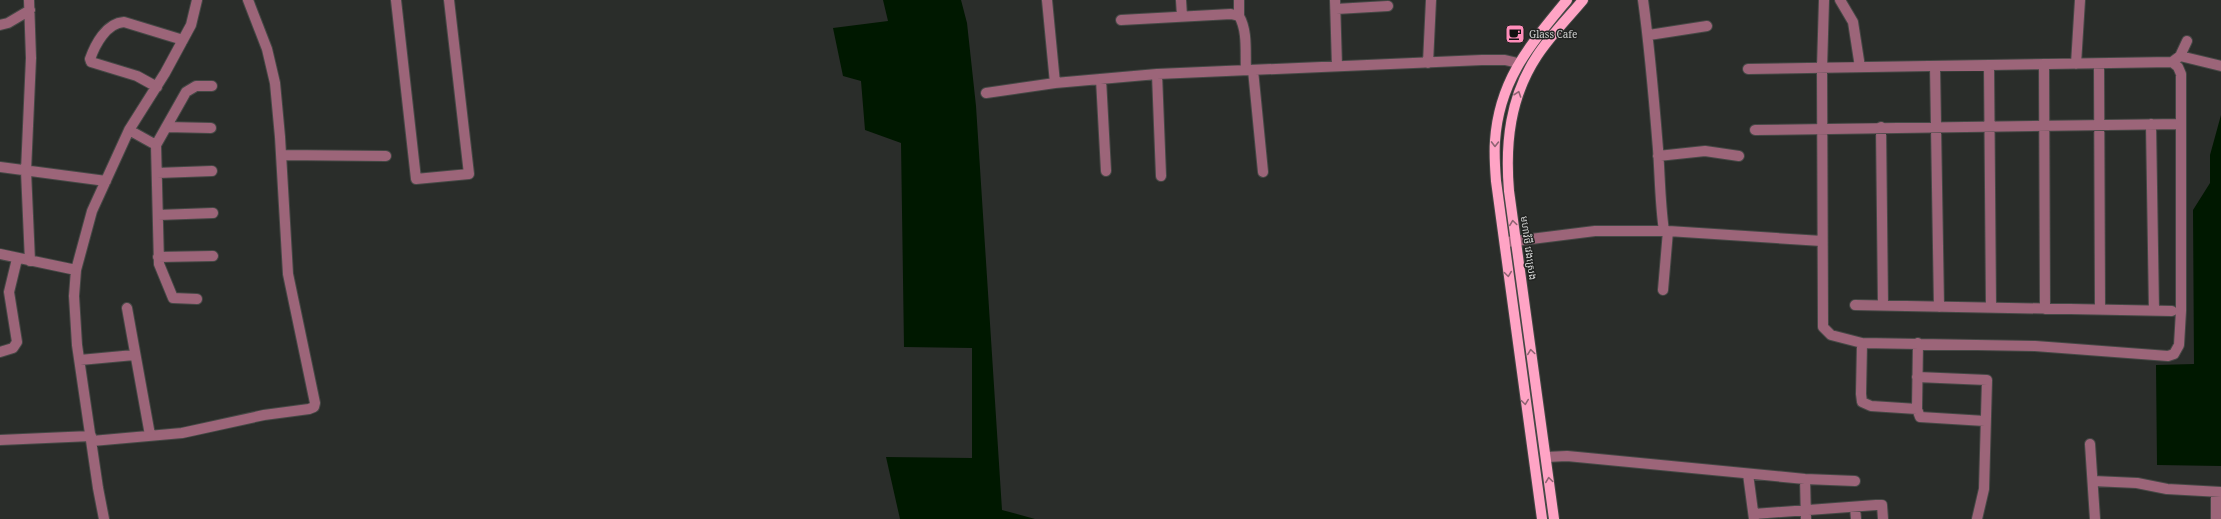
<svg xmlns="http://www.w3.org/2000/svg" width="2221" height="519" font-family="'Noto Serif','Noto Sans Khmer',serif">
  <style>
    .water { fill: #001800 }
    .lines { fill: none; stroke-linecap: round; stroke-linejoin: round }
    .minor-casing { stroke: #454845; stroke-width: 12 }
    .major-casing { stroke: #454845; stroke-width: 12 }
    .minor { stroke: #9c6579; stroke-width: 10 }
    .major { stroke: #ffa4c5; stroke-width: 10 }
    .oneway { stroke: #906473 }
    .labels { text-anchor: middle; dominant-baseline: central; stroke-width: 3; stroke-linejoin: round; paint-order: stroke }
    .poi-label { font-size: 10px; fill: #d2d3d2; stroke: #212321; text-anchor: start }
    .street-label { font-size: 10px; fill: #d2d3d2; stroke: #212321 }
  </style>
  <rect width="100%" height="100%" fill="#2a2d2a"/>
  <!-- water -->
  <path class="water" d="M883,0H961L967,23L976,106L1002,510L1035,519H900L886,457L972,458V348L904,347L901,143L865,130L861,81L843,76L833,28L888,21Z
    M2221,115V466L2157,465L2156,365L2194,364L2193,210L2210,183V155Z"/>
  <g class="lines">
    <defs>
      <path id="minor" d="M29,0L31,58L26,171L30,261
        M396,0L416,179L469,174L449,0
        M1047,0L1055,83
        M1181,0L1182,16
        M1239,0V16
        M1335,0L1337,66
        M1643,0C1650,50 1654,99 1658,149C1660,177 1660,203 1664,231
        M1824,0L1822,68L1823,327L1831,335L1862,343L2035,346L2168,356L2174,354L2179,345L2181,311V74L2178,67L2172,62
        M1840,0L1853,22L1860,67
        M1336,9L1388,6
        M1121,20L1231,14L1239,16C1248,31 1245,53 1246,70
        M0,25L8,23L30,10
        M1649,35L1707,26
        M2180,56L2187,41
        M1428,63L1431,0
        M2044,64L2045,309
        M2076,64L2080,0
        M2099,64L2100,310
        M1989,65L1991,308
        M1935,66L1939,307
        M1748,69L2172,62L2180,56L2221,66
        M1253,70L1263,172
        M1157,74L1161,176
        M1101,79L1106,171
        M157,87L137,76L91,62L90,59C95,45 106,23 124,22L183,40
        M986,93L1055,83L1157,74L1482,60H1505L1518,63
        M2151,124L2154,311
        M166,127L211,128
        M1881,127L1883,306
        M129,130L156,145L159,264L173,298L197,299
        M1755,130L2181,124
        M156,145L186,92L196,86H212
        M281,155L386,156
        M1658,156L1705,151L1739,156
        M0,167L106,181
        M157,173L212,171
        M158,215L213,213
        M1507,242L1595,231H1668L1822,241
        M0,254L76,270
        M158,257L213,256
        M1663,290L1668,231
        M1855,305L2172,311
        M127,308L150,435
        M1862,343L1861,394L1862,402L1871,406L1917,409
        M1918,343L1917,409L1920,417L1985,421
        M0,352L13,348L17,342L9,292L17,259
        M80,360L134,355
        M1917,377L1987,380L1984,489L1977,519
        M0,440L91,436
        M92,441L182,433L264,415L309,409L314,407L315,403L288,274L280,137L275,83L267,49L248,0
        M2090,444L2095,519
        M1546,457L1567,456L1805,479L1855,481
        M1748,474L1754,519
        M1805,479L1806,519
        M2093,481L2137,483L2167,489L2221,492
        M1855,507L1856,519
        M1754,514L1876,505H1882L1883,519
        M104,519L98,488L77,345L74,296L76,270L92,211L129,130L165,73L191,25L197,0
        M2216,519V492"/>
      <path id="major" d="M1542,519L1496,181C1495,168 1494,154 1495,141C1499,80 1530,45 1567,0
        M1554,519L1509,191C1505,143 1510,97 1537,56C1550,36 1568,18 1583,0"/>
    </defs>
    <!-- minor casing -->
    <use href="#minor" class="minor-casing"/>
    <!-- major casing -->
    <use href="#major" class="major-casing"/>
    <!-- minor -->
    <use href="#minor" class="minor"/>
    <!-- major -->
    <use href="#major" class="major"/>
  </g>
  <!-- one-way arrows -->
  <defs><path id="oneway-chevron" d="M-2-3.5L2.5 0L-2 3.5" fill="none" stroke-width="1.6" stroke-linecap="round" stroke-linejoin="round"/></defs>
  <g class="oneway">
    <use href="#oneway-chevron" transform="translate(1518 94) rotate(-71)"/>
    <use href="#oneway-chevron" transform="translate(1495 144) rotate(91)"/>
    <use href="#oneway-chevron" transform="translate(1513 223) rotate(-98)"/>
    <use href="#oneway-chevron" transform="translate(1508 274) rotate(82)"/>
    <use href="#oneway-chevron" transform="translate(1531 352) rotate(-98)"/>
    <use href="#oneway-chevron" transform="translate(1525 402) rotate(82)"/>
    <use href="#oneway-chevron" transform="translate(1549 480) rotate(-98)"/>
  </g>
  <!-- icons -->
  <defs>
    <symbol id="cafe-square" viewBox="-11 -11 22 22"><rect x="-9" y="-9" width="18" height="18" rx="4" fill="#ff8eba" stroke="#212321"/><path d="M-5.5-4.5H6V0H3Q3 3.5 0 3.5H-2.5Q-5.5 3.5-5.5 0ZM3-3.2v2h1.7v-2ZM-6 4.5H4V6H-6Z" fill="#111"/></symbol>
  </defs>
  <g fill-rule="evenodd">
    <use href="#cafe-square" x="1504" y="23" width="22" height="22"/>
  </g>
  <g class="labels">
    <!-- poi labels -->
    <g class="poi-label">
      <text x="1529" y="34">Glass Cafe</text>
    </g>
    <!-- street labels -->
    <g class="street-label">
      <text transform="translate(1529 248) rotate(82)">មហាវិថី វេងស្រេង</text>
    </g>
  </g>
</svg>
